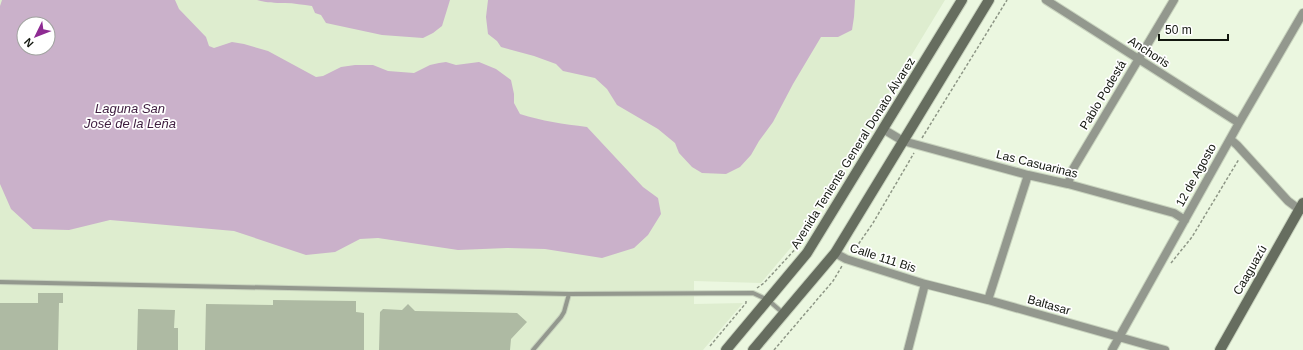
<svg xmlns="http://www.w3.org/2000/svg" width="1303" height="350" font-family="Helvetica,sans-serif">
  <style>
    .built { fill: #deedcf; fill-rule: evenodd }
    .water { fill: #cab1ca; fill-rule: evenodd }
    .building { fill: #aebaa3 }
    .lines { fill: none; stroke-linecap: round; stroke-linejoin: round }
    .service-casing { stroke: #c8d3be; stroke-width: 6 }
    .minor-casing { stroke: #c8d3be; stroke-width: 10 }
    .secondary-casing { stroke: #c8d3be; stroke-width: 12 }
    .path { stroke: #8e9786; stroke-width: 1.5; stroke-dasharray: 3 2; stroke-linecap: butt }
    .service { stroke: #93988e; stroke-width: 4 }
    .minor { stroke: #93988e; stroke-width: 8 }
    .secondary { stroke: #666d5f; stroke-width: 10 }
    .labels { text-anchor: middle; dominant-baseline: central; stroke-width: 3.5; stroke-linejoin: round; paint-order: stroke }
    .street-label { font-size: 12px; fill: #12160e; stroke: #fff }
    .water-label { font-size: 13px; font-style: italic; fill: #3e1d3f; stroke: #fff }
  </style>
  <rect width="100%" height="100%" fill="#ebf7e0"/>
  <!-- built -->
  <path class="built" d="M0,0H945L804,232L761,283L694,281V304L743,303L703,350H0ZM24,24H48V48H24Z"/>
  <!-- water -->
  <path class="water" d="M2,0H175L179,9L206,37L209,46L214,48L232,42L244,44L268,51L316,77L323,76L341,67L355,65H373L388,71L414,73L430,65L439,63L446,62L456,65L479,62L496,69L511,80L514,94V103L520,114C542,121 563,124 587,127L643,187L658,198L661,214L648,235L634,248L602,258L545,249L507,248L458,250L378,238L360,239L335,252L306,255L234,231L110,220L69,230L33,229L11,209L0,184V6ZM24,24H48V48H24Z
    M257,0H450L442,26L433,33L423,38L382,35L326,23L321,15L315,13L312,6C303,5 294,3 285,3C274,3 268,3 257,0Z
    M488,0H855L854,17L852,30L838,37H821L793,84L773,122L759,141L751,155L740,167L726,174L702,173L692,167L679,153L675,143L658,129L617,105L607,89L595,78L563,71L556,64L534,56L501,47L497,41L488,34L486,17Z"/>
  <!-- building -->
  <path class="building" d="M38,293H63V303H59L58,350H0V303H38Z
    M273,300L356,301V312L364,313V350H205L206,304L273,305Z
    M408,304L415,311L517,313L527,322L511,339L510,350H379L380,312L383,309L402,310Z
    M138,309L175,310L174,328H178V350H137Z"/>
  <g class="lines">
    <defs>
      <path id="service" d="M0,282L569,294L753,293L768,300L783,313
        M533,350L561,317L564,312L569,294"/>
      <path id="minor" d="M1046,0L1239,123
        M883,129L903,141L1028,175L1068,184L1174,213L1185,220
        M1230,139L1237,145L1288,201L1296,207L1303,210
        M1068,184L1073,169L1174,0
        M835,253L846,259L925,284L988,300L1165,350
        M988,300L1028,175
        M908,350L925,284
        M1112,350L1239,123L1303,13"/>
      <path id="secondary" d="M726,350L807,253L962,0
        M753,350L835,253L913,125L989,0
        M1220,350L1303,203"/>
    </defs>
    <!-- service casing -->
    <use href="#service" class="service-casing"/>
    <!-- minor casing -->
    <use href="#minor" class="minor-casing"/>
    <!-- secondary casing -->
    <use href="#secondary" class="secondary-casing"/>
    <!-- path -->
    <path class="path" d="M922,138L1007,0
      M853,252L873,223L914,153
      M1171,263L1192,237L1239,159
      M757,288L764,283L800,244
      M710,346L746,303V300
      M774,350L833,281L842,266"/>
    <!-- service -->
    <use href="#service" class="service"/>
    <!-- minor -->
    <use href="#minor" class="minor"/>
    <!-- secondary -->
    <use href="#secondary" class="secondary"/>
  </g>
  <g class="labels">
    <!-- street labels -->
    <g class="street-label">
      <text transform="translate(1149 52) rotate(33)">Anchoris</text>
      <text transform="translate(1103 95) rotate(-59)">Pablo Podestá</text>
      <text transform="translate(853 153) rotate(-58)">Avenida Teniente General Donato Álvarez</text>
      <text transform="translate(1037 164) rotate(14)">Las Casuarinas</text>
      <text transform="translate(1196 175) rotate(-61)">12 de Agosto</text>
      <text transform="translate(883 258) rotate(18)">Calle 111 Bis</text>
      <text transform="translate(1250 270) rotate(-60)">Caaguazú</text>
      <text transform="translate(1049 305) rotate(16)">Baltasar</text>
    </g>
    <!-- water labels -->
    <g class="water-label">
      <text x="130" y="108">Laguna San<tspan x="130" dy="15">José de la Leña</tspan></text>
    </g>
  </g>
  <!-- north arrow -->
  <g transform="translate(36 36) rotate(227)"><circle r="19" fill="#ffffff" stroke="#a0a29f"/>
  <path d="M0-3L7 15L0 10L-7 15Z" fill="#8e2b93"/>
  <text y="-6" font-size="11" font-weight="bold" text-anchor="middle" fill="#12160e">N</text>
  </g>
  <!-- scale -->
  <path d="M1159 34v6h69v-6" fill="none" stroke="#12160e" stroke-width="2"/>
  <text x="1165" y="34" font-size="12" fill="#12160e" stroke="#ffffff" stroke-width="3" paint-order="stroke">50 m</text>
</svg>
